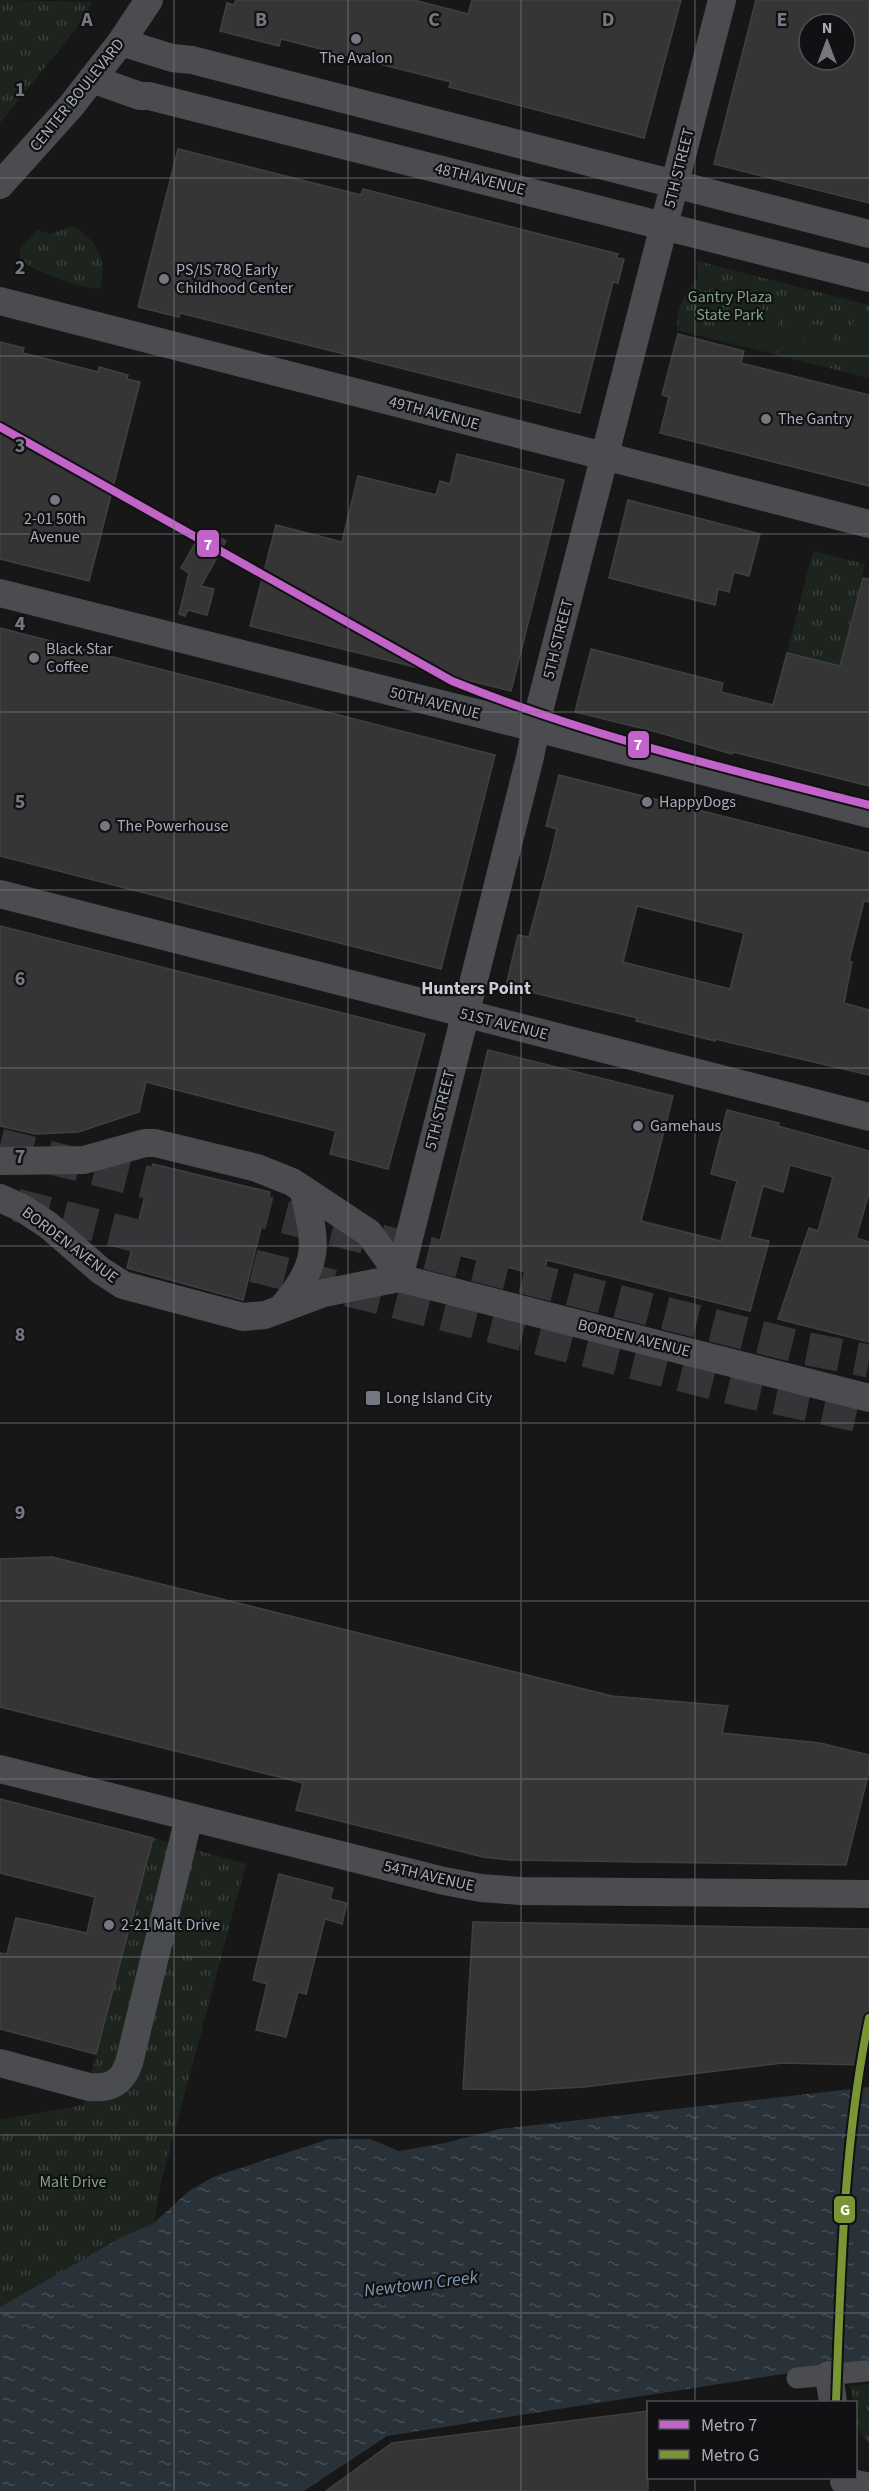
<svg xmlns="http://www.w3.org/2000/svg" width="869" height="2491" font-family="'Source Sans 3',sans-serif">
  <style>
    .grass { fill: url(#grass-tufts) }
    .pitch { fill: #1d241e }
    .water { fill: url(#water-ripples) }
    .building { fill: #353536; stroke: #3f4043; stroke-width: 1.5; fill-rule: evenodd }
    .lines { fill: none; stroke-linecap: round; stroke-linejoin: round }
    .motorway-tunnel { stroke: #343537; stroke-width: 33; stroke-dasharray: 33 16; stroke-linecap: butt }
    .pedestrian { stroke: #4b4c50; stroke-width: 21 }
    .minor { stroke: #4b4c50; stroke-width: 28 }
    .metro-1-casing { stroke: #111113; stroke-width: 12 }
    .metro-2-casing { stroke: #111113; stroke-width: 12 }
    .metro-1 { stroke: #c263c9; stroke-width: 8 }
    .metro-2 { stroke: #799534; stroke-width: 8 }
    .grid { fill: none; stroke: #757880; stroke-width: 1.5; stroke-opacity: 0.55 }
    .poi-dot { fill: #757880; stroke: #111113; stroke-width: 2 }
    .labels { text-anchor: middle; dominant-baseline: central; stroke-width: 4.5; stroke-linejoin: round; paint-order: stroke }
    .poi-label { font-size: 16px; fill: #a8adb8; stroke: #111113; text-anchor: start }
    .street-label { font-size: 16px; fill: #a8adb8; stroke: #111113 }
    .park-label { font-size: 16px; fill: #7fa381; stroke: #111113 }
    .neighbourhood-label { font-size: 18px; font-weight: bold; fill: #c9ccd4; stroke: #111113 }
    .water-label { font-size: 18px; font-style: italic; fill: #7f9bb3; stroke: #111113 }
    .grid-label { font-size: 20px; text-anchor: middle; font-weight: bold; fill: #757880; stroke: #111113; stroke-width: 4.5; stroke-linejoin: round; paint-order: stroke }
    .line-badge { stroke: #111113; stroke-width: 2 }
    .badge-label { font-size: 16px; text-anchor: middle; font-weight: bold; fill: #fff }
  </style>
  <defs>
    <pattern id="grass-tufts" width="24" height="20" patternUnits="userSpaceOnUse" patternTransform="scale(1.5)"><rect width="24" height="20" fill="#1d241e"/><path d="M3 7l-1-3M5 7V3M7 7l1-3M15 17l-1-3M17 17v-4M19 17l1-3" fill="none" stroke="#3b413d"/></pattern>
    <pattern id="water-ripples" width="26" height="14" patternUnits="userSpaceOnUse" patternTransform="scale(1.5)"><rect width="26" height="14" fill="#2a3239"/><path d="M2 4q2-2 4 0t4 0M15 11q2-2 4 0t4 0" fill="none" stroke="#464d54"/></pattern>
  </defs>
  <rect width="100%" height="100%" fill="#171717"/>
  <!-- grass -->
  <path class="grass" d="M0,0L92,2L79,25L0,123Z
    M73,226C97,239 108,263 100,289C70,285 45,275 19,260L21,247L37,230L50,234Z
    M697,261L869,305V378L677,330C677,307 683,294 698,278Z
    M813,551L865,564L840,666L787,653Z
    M153,1838L246,1864L161,2182L154,2223L120,2238L0,2307V2120L83,2105Z
    M869,2384V2443C855,2432 856,2419 856,2402H853L850,2386Z"/>
  <!-- pitch -->
  <path class="pitch" d="M731,302L753,307L743,346L722,340Z
    M758,309L780,315L771,353L750,348Z
    M786,317L808,322L798,360L777,354Z
    M854,319L869,322V373L842,367Z
    M813,324L835,329L826,367L804,362Z"/>
  <!-- water -->
  <path class="water" d="M869,2087V2364L789,2373L387,2436L304,2491H0V2307L120,2238L154,2223L189,2191L213,2177L329,2139H370L399,2151L445,2143L500,2129Z"/>
  <!-- building -->
  <path class="building" d="M236,0H414L468,14L472,0H681L644,138L449,87L451,82L281,39L279,46L220,31L227,3L234,5Z
    M756,0H869V203L714,164ZM809,24H845V60H809Z
    M178,149L361,195L363,189L618,254L616,258L624,259L618,283L613,282L580,413L180,313L179,317L138,307Z
    M678,334L744,351L741,363L869,395V486L660,433L669,397L662,395Z
    M0,342L24,348L23,353L98,372L99,367L128,375L127,379L140,382L89,581L0,559Z
    M457,454L564,480L511,691L250,626L276,525L342,542L358,476L436,495L440,481L450,484Z
    M628,500L760,534L749,576L734,572L729,592L718,589L715,605L609,578Z
    M203,529L226,541L201,586L214,589L207,615L188,610L185,616L179,614L189,573L181,568Z
    M863,578L869,579V786L733,752L732,754L657,732L575,712L591,649L723,683L721,692L773,705L787,653L840,666Z
    M0,628L495,755L441,969L0,856Z
    M559,775L869,853V902L864,901L849,961L852,962L844,1003L869,1010V1075L715,1039V1041L636,1021L637,1018L506,986L518,935L529,937L549,862L557,829L546,826ZM637,906L744,933L730,989L623,962Z
    M0,926L425,1034L388,1169L330,1154L336,1131L146,1082L139,1112L78,1132L36,1134L0,1126Z
    M488,1050L673,1096L641,1221L721,1241L737,1181L711,1174L727,1110L779,1123L778,1126L869,1151V1193L856,1238L869,1242V1342L778,1319L809,1228L818,1231L833,1177L790,1165L783,1192L763,1186L750,1237L769,1241L750,1311L547,1260L543,1276L438,1250Z
    M153,1164L270,1192L243,1300L127,1268Z
    M52,1557L612,1696L728,1706L722,1733L820,1743L869,1755V1771L846,1865L511,1860L483,1857L296,1810L303,1783L0,1707V1559Z
    M0,1799L153,1838L96,2054L0,2029V1953L7,1954L16,1918L87,1933L95,1897L0,1873Z
    M279,1874L333,1888L330,1899L347,1903L342,1924L325,1919L306,1994L298,1992L286,2037L256,2030L267,1984L253,1980Z
    M473,1922L869,1929V2047L864,2065L782,2063L584,2087L529,2090L463,2089Z
    M648,2411V2491H326L392,2443Z"/>
  <g class="lines">
    <!-- motorway-tunnel -->
    <path class="motorway-tunnel" d="M0,1145L799,1347L869,1361
      M16,1205L748,1392L869,1418"/>
    <!-- pedestrian -->
    <path class="pedestrian" d="M797,2378L866,2371"/>
    <!-- minor -->
    <path class="minor" d="M121,42L172,58L192,60L869,234
      M92,79L140,96H149L869,278
      M0,185L71,106L121,42L149,0
      M0,301L869,524
      M0,593L536,728L869,814
      M0,894L869,1117
      M0,1161L84,1160L145,1143H155L257,1168L292,1182L369,1233L388,1259L399,1278
      M0,1198L22,1208L48,1225L100,1270L123,1285L243,1317L265,1315L324,1293L399,1278L869,1398
      M399,1278L530,757L540,707L722,0
      M281,1309C321,1262 317,1246 303,1189
      M0,1769L444,1881L481,1888L520,1891L869,1894
      M0,2063L89,2087C110,2089 122,2083 129,2063L189,1817
      M829,2375L833,2402
      M844,2481L869,2487"/>
    <defs>
      <path id="metro-1" d="M0,427L452,681C587,736 728,769 869,805"/>
      <path id="metro-2" d="M836,2402C841,2273 843,2145 869,2018"/>
    </defs>
    <!-- metro-1 casing -->
    <use href="#metro-1" class="metro-1-casing"/>
    <!-- metro-2 casing -->
    <use href="#metro-2" class="metro-2-casing"/>
    <!-- metro-1 -->
    <use href="#metro-1" class="metro-1"/>
    <!-- metro-2 -->
    <use href="#metro-2" class="metro-2"/>
  </g>
  <!-- grid -->
  <path class="grid" d="M174,0V2491M348,0V2491M521,0V2491M695,0V2402M0,178H869M0,356H869M0,534H869M0,712H869M0,890H869M0,1068H869M0,1246H869M0,1423H869M0,1601H869M0,1779H869M0,1957H869M0,2135H869M0,2313H869M695,2478V2491"/>
  <!-- markers -->
  <g class="poi-dot">
    <circle cx="356" cy="39" r="6"/>
    <circle cx="164" cy="279" r="6"/>
    <circle cx="766" cy="419" r="6"/>
    <circle cx="55" cy="500" r="6"/>
    <circle cx="34" cy="658" r="6"/>
    <circle cx="647" cy="802" r="6"/>
    <circle cx="105" cy="826" r="6"/>
    <circle cx="638" cy="1126" r="6"/>
    <rect x="365" y="1390" width="16" height="16" rx="3"/>
    <circle cx="109" cy="1925" r="6"/>
  </g>
  <g class="labels">
    <!-- poi labels -->
    <g class="poi-label">
      <text x="356" y="58" text-anchor="middle">The Avalon</text>
      <text x="176" y="270">PS/IS 78Q Early<tspan x="176" dy="18">Childhood Center</tspan></text>
      <text x="778" y="419">The Gantry</text>
      <text x="55" y="519" text-anchor="middle">2-01 50th<tspan x="55" dy="18">Avenue</tspan></text>
      <text x="46" y="649">Black Star<tspan x="46" dy="18">Coffee</tspan></text>
      <text x="659" y="802">HappyDogs</text>
      <text x="117" y="826">The Powerhouse</text>
      <text x="650" y="1126">Gamehaus</text>
      <text x="386" y="1398">Long Island City</text>
      <text x="121" y="1925">2-21 Malt Drive</text>
    </g>
    <!-- street labels -->
    <g class="street-label">
      <text transform="translate(77 95) rotate(-51)">CENTER BOULEVARD</text>
      <text transform="translate(679 168) rotate(-76)">5TH STREET</text>
      <text transform="translate(480 179) rotate(14)">48TH AVENUE</text>
      <text transform="translate(434 413) rotate(15)">49TH AVENUE</text>
      <text transform="translate(558 639) rotate(-76)">5TH STREET</text>
      <text transform="translate(435 703) rotate(14)">50TH AVENUE</text>
      <text transform="translate(504 1024) rotate(14)">51ST AVENUE</text>
      <text transform="translate(440 1110) rotate(-76)">5TH STREET</text>
      <text transform="translate(70 1245) rotate(37)">BORDEN AVENUE</text>
      <text transform="translate(634 1338) rotate(14)">BORDEN AVENUE</text>
      <text transform="translate(429 1876) rotate(13)">54TH AVENUE</text>
    </g>
    <!-- park labels -->
    <g class="park-label">
      <text x="730" y="297">Gantry Plaza<tspan x="730" dy="18">State Park</tspan></text>
      <text x="73" y="2182">Malt Drive</text>
    </g>
    <!-- neighbourhood labels -->
    <g class="neighbourhood-label">
      <text x="476" y="988">Hunters Point</text>
    </g>
    <!-- water labels -->
    <g class="water-label">
      <text transform="translate(421 2284) rotate(-7)">Newtown Creek</text>
    </g>
  </g>
  <g class="grid-label">
    <text x="87" y="26">A</text>
    <text x="261" y="26">B</text>
    <text x="434" y="26">C</text>
    <text x="608" y="26">D</text>
    <text x="782" y="26">E</text>
    <text x="20" y="96">1</text>
    <text x="20" y="274">2</text>
    <text x="20" y="452">3</text>
    <text x="20" y="630">4</text>
    <text x="20" y="808">5</text>
    <text x="20" y="985">6</text>
    <text x="20" y="1163">7</text>
    <text x="20" y="1341">8</text>
    <text x="20" y="1519">9</text>
  </g>
  <g class="line-badge">
    <rect x="196" y="529" width="24" height="29" rx="6" fill="#c263c9"/>
    <rect x="627" y="730" width="23" height="29" rx="6" fill="#c263c9"/>
    <rect x="833" y="2195" width="23" height="29" rx="6" fill="#799534"/>
  </g>
  <g class="badge-label">
    <text x="208" y="550">7</text>
    <text x="638" y="750">7</text>
    <text x="845" y="2215">G</text>
  </g>
  <!-- legend -->
  <rect x="647" y="2401" width="210" height="78" fill="#111113" stroke="#4d4f55" stroke-width="1.5"/>
  <rect x="659" y="2420" width="30" height="9" fill="#c263c9" stroke="#4d4f55" stroke-width="1.5"/>
  <text x="701" y="2431" font-size="18" fill="#a8adb8">Metro 7</text>
  <rect x="659" y="2450" width="30" height="9" fill="#799534" stroke="#4d4f55" stroke-width="1.5"/>
  <text x="701" y="2461" font-size="18" fill="#a8adb8">Metro G</text>
  <!-- north arrow -->
  <g transform="translate(827 42)"><circle r="28" fill="#111113" stroke="#4d4f55" stroke-width="1.5"/>
  <path d="M0-4.5L10 22L0 15L-10 22Z" fill="#757880"/>
  <text y="-9" font-size="16" font-weight="bold" text-anchor="middle" fill="#a8adb8">N</text>
  </g>
</svg>
